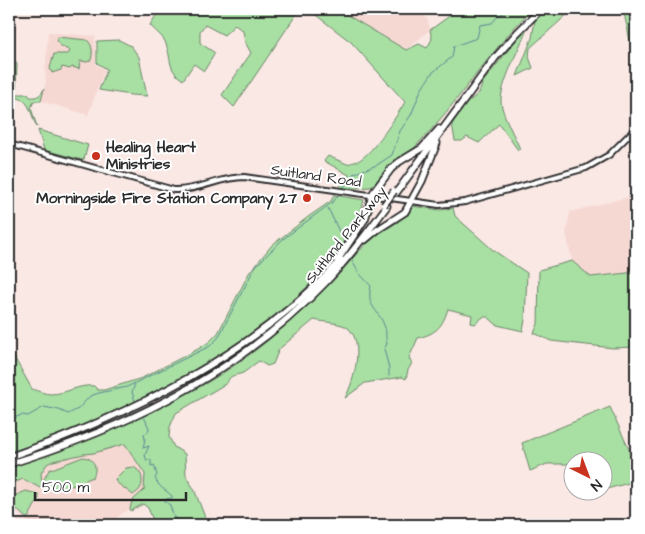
<svg xmlns="http://www.w3.org/2000/svg" width="645" height="534" font-family="'Architects Daughter',sans-serif">
  <style>
    .built { fill: #f6d8d3 }
    .green { fill: #a8dfa3; stroke: #6a8567 }
    .lines { fill: none; stroke-linecap: round; stroke-linejoin: round }
    .stream { stroke: #5c8695; stroke-width: 1 }
    .secondary-casing { stroke: #2b2b2b; stroke-width: 8 }
    .highway-casing { stroke: #2b2b2b; stroke-width: 9 }
    .secondary { stroke: #fff; stroke-width: 4 }
    .highway { stroke: #fff; stroke-width: 5.5 }
    .highway-bridge-casing { stroke: #2b2b2b; stroke-width: 9; stroke-linecap: butt }
    .highway-bridge { stroke: #fff; stroke-width: 5.5 }
    .poi-dot { fill: #c8321e; stroke: #fff; stroke-width: 2 }
    .labels { text-anchor: middle; dominant-baseline: central; stroke-width: 4; stroke-linejoin: round; paint-order: stroke }
    .poi-label { font-size: 15px; font-weight: bold; fill: #2b2b2b; stroke: #fff; text-anchor: start }
    .street-label { font-size: 15px; fill: #2b2b2b; stroke: #fff }
  </style>
  <rect width="100%" height="100%" fill="#fae8e5"/>
  <filter id="ink" filterUnits="userSpaceOnUse"><feTurbulence type="fractalNoise" baseFrequency=".02" numOctaves="2"/><feDisplacementMap in="SourceGraphic" scale="10" xChannelSelector="R" yChannelSelector="G"/><feConvolveMatrix kernelMatrix="1 2 1 2 8 2 1 2 1" color-interpolation-filters="sRGB"/></filter>
  <g filter="url(#ink)">
    <!-- built -->
    <path class="built" d="M337,9H422L428,21L430,30L406,50Z
      M48,32L95,36L96,65L105,69L88,115L41,101L46,81L45,73Z
      M636,195V272L591,277L572,261L566,233L570,212Z
      M125,444L145,474L144,491L132,501L130,509L121,514L109,525H31L9,506V485L23,479L35,486L42,484L41,473L47,464L53,461L84,454L94,453Z"/>
    <!-- green -->
    <path class="green" d="M160,9H300L234,107L222,95L251,53L245,42L243,31L235,25L224,35L205,25L200,31V43L215,53L204,71L194,64L183,80C167,69 172,60 166,44C164,37 155,31 150,25Z
      M308,9H337L406,50L419,44L427,48L432,39L430,30L459,9H532C489,52 458,103 416,146C410,153 401,155 395,161C386,169 379,179 371,187L338,189L349,175L324,161L328,156L347,164C350,163 355,162 358,161C373,153 396,117 405,102L351,42Z
      M547,9H585L571,11L530,48L529,57L533,68L517,76L532,38L535,20Z
      M623,9H636V57L634,58Z
      M524,30L526,32C519,48 500,86 501,102C502,114 515,137 520,149L518,150L499,124L479,143L467,137L462,141H455L452,124L467,103L479,93L483,82Z
      M58,37L87,40C93,45 93,53 91,60L87,62L80,61L79,69L72,67L70,69L62,67L61,70L52,73L50,68L54,54H68L70,51L61,46L56,41Z
      M119,40L131,46L139,57L147,96L131,95L99,90L107,69L97,63V41Z
      M11,63H17L16,94H28L30,97C37,98 41,95 44,89L41,101H34L31,108L37,127C32,119 31,103 21,99C17,97 13,98 9,96V67Z
      M38,130L88,145L84,159L82,160L44,150Z
      M334,195L364,200C362,211 358,218 353,228C351,233 350,238 347,242C339,256 327,268 315,279C233,364 119,414 9,453V404L11,401L9,398V348L32,389C38,391 45,394 51,394C66,394 79,384 94,386L98,390H104L142,378L198,349L209,342L218,333L249,273L272,245L308,217L331,201Z
      M412,206L440,210L453,208L455,216L493,250L527,273L525,320L523,331L497,325L488,317H483L475,324L471,323L472,315L448,309C442,327 437,333 418,338L409,358L412,363L408,370L406,379L402,377L365,383L345,398C354,382 365,342 348,328C343,323 323,322 314,320L279,349L273,364L267,366L259,361C254,364 248,370 243,373C235,376 230,374 227,383L176,413L170,427L169,437L174,447L185,454L186,476L194,489L208,525H155L148,508L143,504L131,511L130,509L132,501L144,490L145,474L125,444L94,453L84,454L53,461L47,464L41,473L42,484L40,488L23,479L9,485V467C101,435 196,401 272,337C306,309 336,276 366,244C379,229 403,225 412,206Z
      M572,261L591,277L636,272V345L635,347L613,348L551,341L534,333L538,324L539,270Z
      M610,407L636,465V481L603,490L602,462H572V464H547L530,471L522,443Z
      M83,457C94,458 98,467 93,477C87,480 80,482 74,485C63,489 48,496 44,479L49,470Z
      M133,467C141,470 145,480 140,489C138,492 135,493 133,495L116,482L115,479L126,468Z
      M26,491L38,494L39,498L28,518H26L9,502V498Z"/>
    <g class="lines">
      <!-- stream -->
      <path class="stream" d="M328,208L345,244
        M352,261L359,273L371,286C366,307 377,307 384,325C387,331 385,337 387,344L384,349L389,368V376
        M135,401L132,392L135,384
        M144,417L149,428L148,432L144,434L145,439L143,448L149,446L145,455L147,461L149,459L151,460V466L154,465L157,475L155,478C159,488 165,489 172,496V498L166,499L165,501L170,505L174,518L178,519L181,525
        M9,428L16,417L22,415L28,416L44,407L59,410L68,414L78,409L90,396L99,393L127,387L210,346L218,338L255,267L283,239L334,201L353,174L377,165L392,155L400,131L411,115L421,90L432,73L452,57L454,46L477,38L480,25L492,23L498,16L511,9"/>
      <defs>
        <path id="secondary" d="M9,144L174,190C198,191 220,177 244,177L439,205L465,202L586,168L609,155L636,128"/>
        <path id="highway" d="M396,193L495,58L517,33L541,9
          M365,240L377,230L405,212L422,181L437,143
          M337,261L365,219L373,193L391,169L399,162L422,148L439,129
          M9,457C130,415 253,355 341,260
          M9,464C127,428 239,373 325,283C348,259 367,233 387,206"/>
      </defs>
      <!-- secondary casing -->
      <use href="#secondary" class="secondary-casing"/>
      <!-- highway casing -->
      <use href="#highway" class="highway-casing"/>
      <!-- secondary -->
      <use href="#secondary" class="secondary"/>
      <!-- highway -->
      <use href="#highway" class="highway"/>
      <defs>
        <path id="highway-bridge" d="M384,205L394,191"/>
      </defs>
      <!-- highway-bridge casing -->
      <use href="#highway-bridge" class="highway-bridge-casing"/>
      <!-- highway-bridge -->
      <use href="#highway-bridge" class="highway-bridge"/>
    </g>
  </g>
  <!-- markers -->
  <g class="poi-dot">
    <circle cx="96" cy="156" r="5"/>
    <circle cx="307" cy="198" r="5"/>
  </g>
  <g class="labels">
    <!-- poi labels -->
    <g class="poi-label">
      <text x="106" y="147">Healing Heart<tspan x="106" dy="17">Ministries</tspan></text>
      <text x="297" y="198" text-anchor="end">Morningside Fire Station Company 27</text>
    </g>
    <!-- street labels -->
    <g class="street-label">
      <text transform="translate(316 176) rotate(8)">Suitland Road</text>
      <text transform="translate(346 235) rotate(-51)">Suitland Parkway</text>
    </g>
  </g>
  <!-- margin -->
  <rect width="645" height="534" fill="none" stroke="#fff" stroke-width="30"/>
  <rect x="15" y="15" width="615" height="504" fill="none" stroke="#2b2b2b" stroke-width="2" filter="url(#ink)"/>
  <!-- north arrow -->
  <g transform="translate(588 476) rotate(138)"><circle r="24" fill="#ffffff" stroke="#aaaaaa"/>
  <path d="M0-4L9 19L0 12L-9 19Z" fill="#c8321e"/>
  <text y="-8" font-size="14" font-weight="bold" text-anchor="middle" fill="#2b2b2b">N</text>
  </g>
  <!-- scale -->
  <path d="M35 492v8h151v-8" fill="none" stroke="#2b2b2b" stroke-width="2.5"/>
  <text x="42" y="492" font-size="15" fill="#2b2b2b" stroke="#ffffff" stroke-width="4" paint-order="stroke">500 m</text>
</svg>
